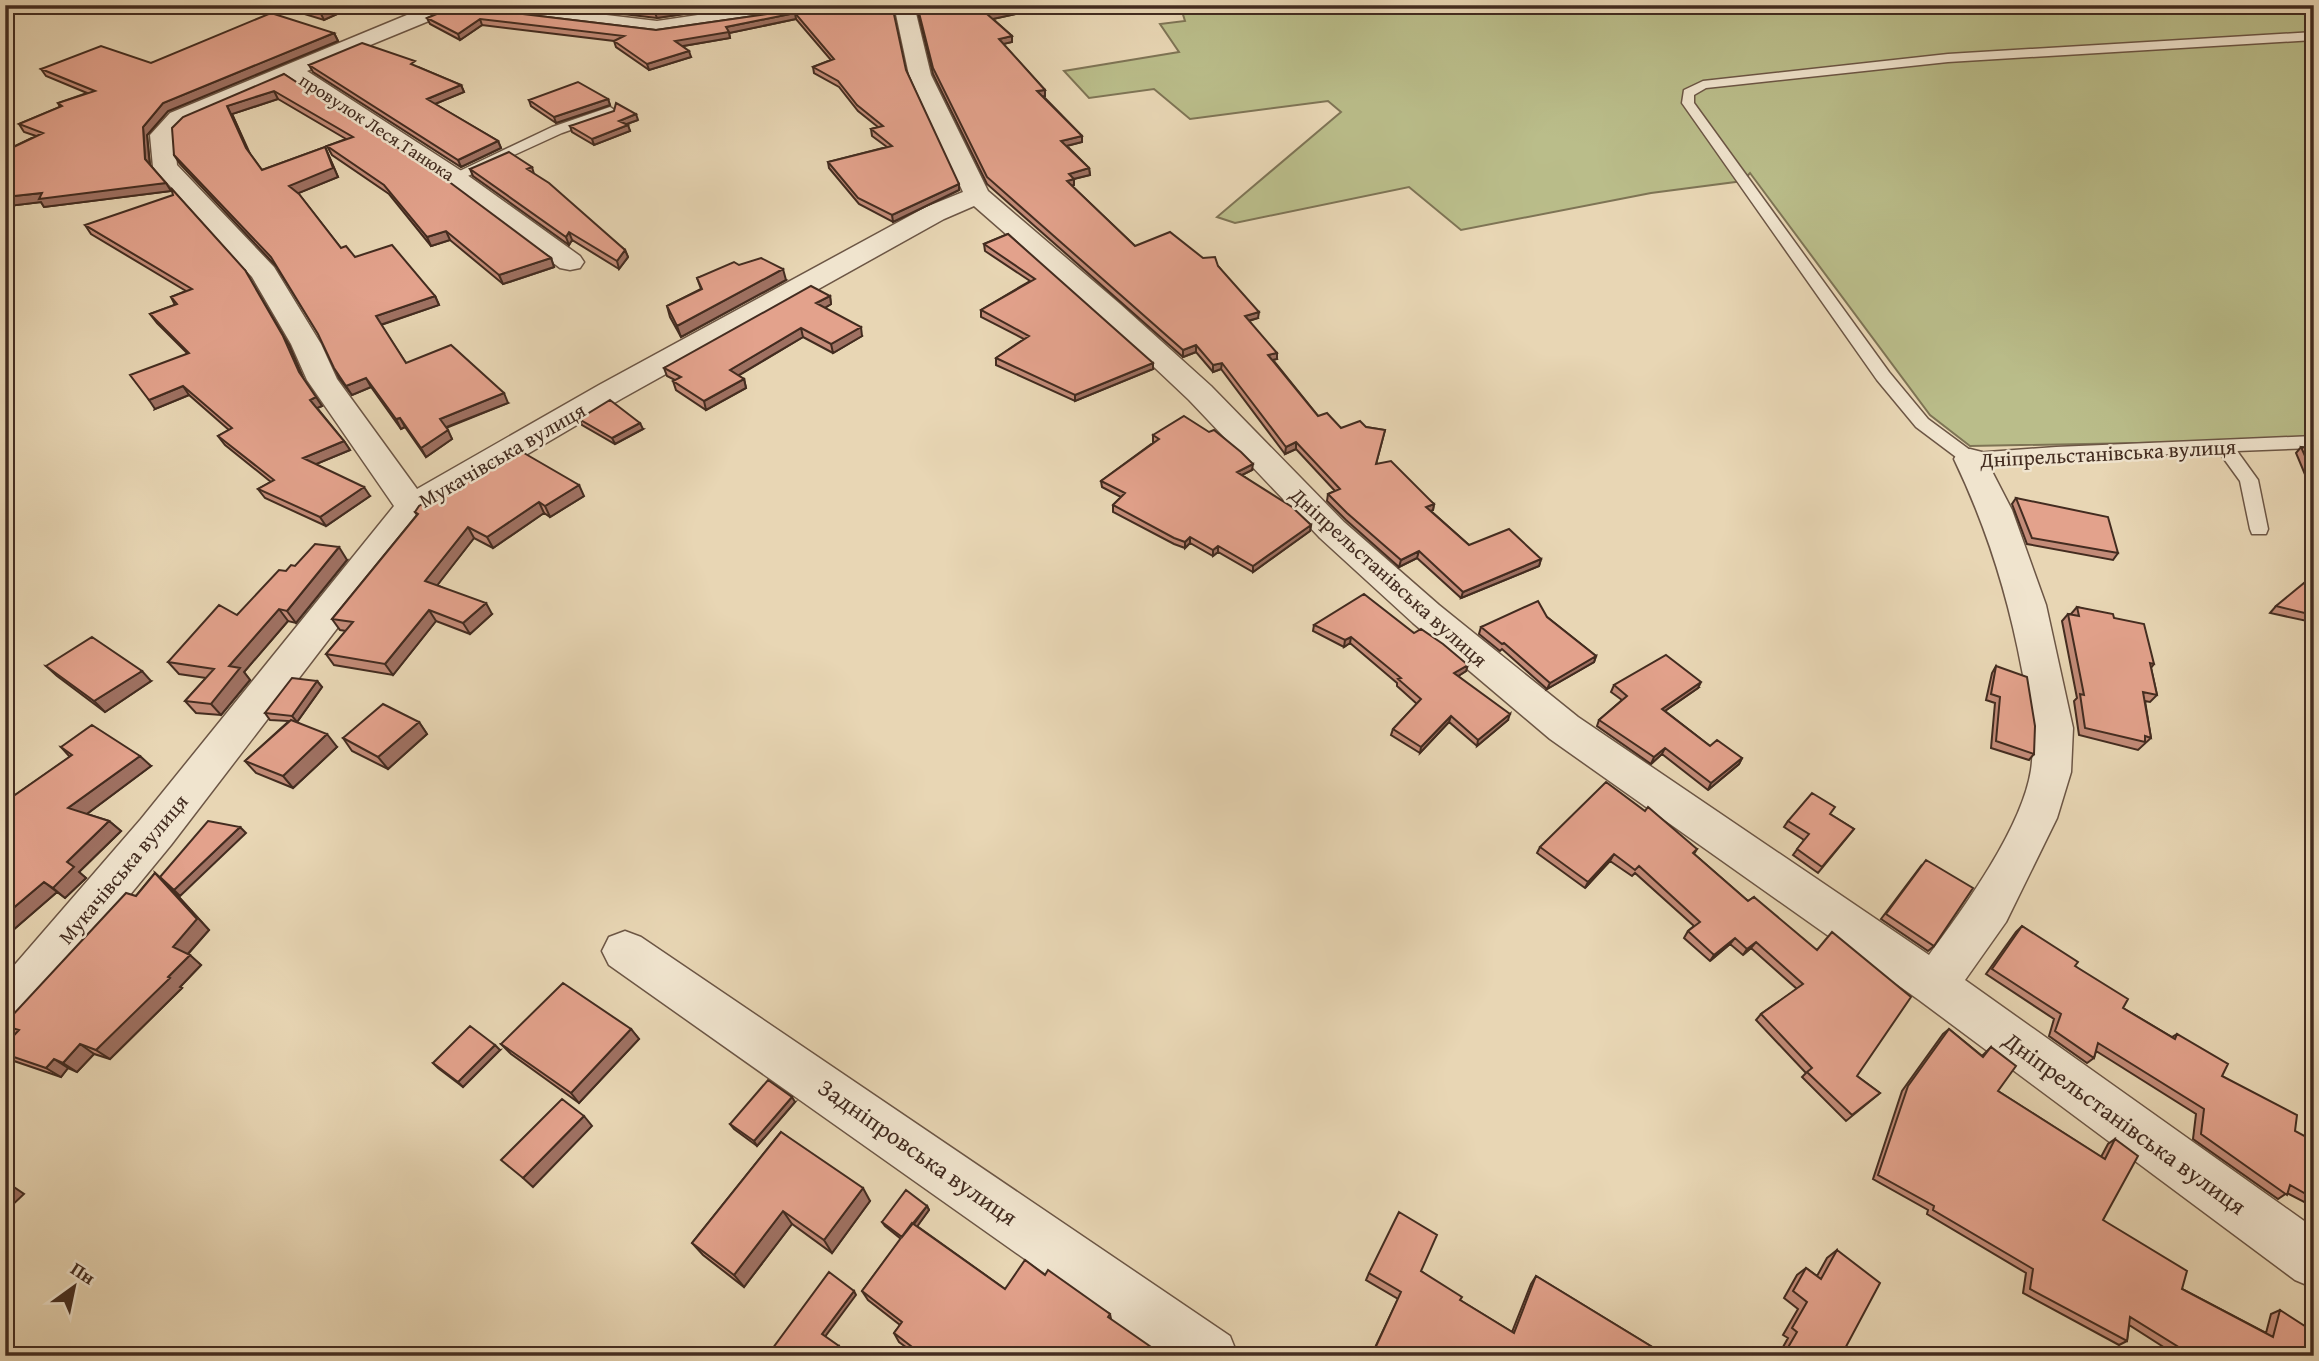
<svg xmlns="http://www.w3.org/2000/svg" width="2319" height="1361" font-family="'Gentium Book Plus',serif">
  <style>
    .green { fill: #babd8a; stroke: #7e7455; stroke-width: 2 }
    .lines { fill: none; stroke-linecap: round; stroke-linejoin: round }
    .service-casing { stroke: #6c5645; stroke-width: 3 }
    .minor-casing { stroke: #6c5645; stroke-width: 3 }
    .service { fill: #f0e4ce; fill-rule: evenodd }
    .minor { fill: #f0e4ce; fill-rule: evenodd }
    .wall { fill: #c38b78; stroke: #432c20; stroke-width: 2 }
    .shaded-wall { fill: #9f7162; stroke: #432c20; stroke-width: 2 }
    .building { fill: #e3a28c; stroke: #432c20; stroke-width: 2 }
    .labels { text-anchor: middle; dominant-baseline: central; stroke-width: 5; stroke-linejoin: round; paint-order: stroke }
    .far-street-label { font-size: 18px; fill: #432c20; stroke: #f0e4ce }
    .street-label { font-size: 21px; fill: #432c20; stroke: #f0e4ce }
    .near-street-label { font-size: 24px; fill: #432c20; stroke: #f0e4ce }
  </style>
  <rect width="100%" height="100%" fill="#e8d6b4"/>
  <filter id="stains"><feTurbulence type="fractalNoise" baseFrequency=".00286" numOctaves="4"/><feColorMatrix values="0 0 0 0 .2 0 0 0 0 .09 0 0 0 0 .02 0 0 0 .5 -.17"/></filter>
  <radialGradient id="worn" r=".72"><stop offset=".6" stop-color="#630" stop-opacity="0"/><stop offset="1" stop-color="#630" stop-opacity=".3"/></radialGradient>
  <!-- green -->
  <path class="green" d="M1180,5H2314V436L2192,442L1970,446L1930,415L1750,173L1743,181L1651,193L1461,230L1409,187L1235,223L1217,217L1341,112L1328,101L1190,119L1154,89L1089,98L1064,71L1179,52L1160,24L1185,21Z"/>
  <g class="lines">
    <defs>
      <path id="service" d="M2314,32V40L1948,62L1706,88L1694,95V103L1889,372L1928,419L1974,453L2056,447L2314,436V448L2237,451L2258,480L2268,529L2266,534H2252L2250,529L2240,481L2219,452L1964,463L1916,427L1877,380L1682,103L1684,90L1703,81L1948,54Z
        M610,107L616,111L615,114L562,133L459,180H449L447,177L552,127Z"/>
      <path id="minor" d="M431,5H522L657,21L765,5H820L817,9L810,11L657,33L458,9L307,71L463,172L580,256L584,262L580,268L570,270L560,268L445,182L288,79L186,123L174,136L177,165L274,267L321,344L337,379L417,489L599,385L926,207L963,192L909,75L894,5H914L931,75L988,191L1120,304L1211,386L1344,522L1439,605L1578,717L1929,955C1964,908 2022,828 2031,770C2036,736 2029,704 2022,670C2008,595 1987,528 1954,459L1958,452L1970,449L1982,452L2012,510L2046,605L2073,728L2071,772L2057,818L2006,922L1965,980L2314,1228V1288L2295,1280L1919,1000L1550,739L1413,623L1320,538L1189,400L1100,316L974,206L944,219L621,399L424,515L171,845L22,1026L5,1033V976L141,819L394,506L307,380L291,344L252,277L153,167L150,135L170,113Z
        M625,931L641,937L1230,1336L1238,1356H1162L609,965L602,951L609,937Z"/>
    </defs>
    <!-- service casing -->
    <use href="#service" class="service-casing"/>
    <!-- minor casing -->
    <use href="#minor" class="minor-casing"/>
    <!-- service -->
    <use href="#service" class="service"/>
    <!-- minor -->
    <use href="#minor" class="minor"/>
  </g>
  <!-- wall -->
  <path class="wall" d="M275,5H357L324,20Z
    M395,5H424L408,12Z
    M546,5H745L657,18Z
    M916,5H1017L1020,7V13L993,19L1012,36V42L1003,44L1045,90V96H1043L1082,136V142L1067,146L1089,168L1090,175L1074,179V185L1072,186L1135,246L1203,258L1218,266L1258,318L1249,321L1277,359L1273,360L1318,416L1341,428L1366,427L1385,430L1376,464L1434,504L1433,510L1431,511L1469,545L1541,559L1539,566L1461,598L1417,558L1399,567L1346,520L1327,501L1328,494L1335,491L1296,449L1285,454L1221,369L1213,372L1196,352L1183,357L987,184L933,74Z
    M456,6L656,30L809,8L906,70L959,190L893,222L859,204L829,168L828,162L887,147L872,136L871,129L878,127L858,111L839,87L814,73L813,67L831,60L796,19L729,33L730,38L683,46L691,57L649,70L616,47L614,41L482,25L460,40L430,24L427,18Z
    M334,33L338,41L168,111L147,135L150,165L171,191L44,207L41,202L9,206L5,201V151L36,136L24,132L19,124L60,107L58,103L87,93L46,76L41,69L151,63Z
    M309,65L418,67L461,85L464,92L435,104L498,141L501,148L461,167L313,72Z
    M284,74L551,258L554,267L503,284L450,240L431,246L389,194L332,155L327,146L346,139L278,99L232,114L248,151L262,170L325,147L338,177L298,193L341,248L355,257L435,296L439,305L381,325L406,363L508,403L446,428L452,439L426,457L405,427L401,429L371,387L352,395L339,378L319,335L276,266L180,164L174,155Z
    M608,99L610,105L556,123L531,106L529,100Z
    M638,120L627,124L630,131L594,145L572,132L570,126Z
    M532,167L534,174L625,250L628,257L619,269L572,240L569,245L473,176L470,169Z
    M85,225L289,345L303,378L322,406L317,408L344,441L350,450L316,464L370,496L326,526L265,498L258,489L271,482L225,445L218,436L229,430L189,395L155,409L187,353L157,323L150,314L175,305L171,297L186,291L91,234Z
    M1008,234L1153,369L1075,401L996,365V358L1024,339L981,317V310L1030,281L985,251L984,244Z
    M739,265L786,280L681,337L670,317L667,306L701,289L697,278Z
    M830,296L831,304L825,308L862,336L833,353L803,337L738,376L744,379L746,388L706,410L676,390L673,381L675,380L667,376L664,368Z
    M579,419L643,429L615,444L582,425Z
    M1153,435L1252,470L1242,475L1311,525L1310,531L1253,572L1218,552L1213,556L1190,543L1185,548L1174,544L1113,512V505L1121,497L1102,487L1101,481L1154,442H1153Z
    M2301,447L2314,449V496L2296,453Z
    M584,496L550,517L544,513L493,548L474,538L437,585L492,614L470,634L436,621L393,675L334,665L326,654L346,631L340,630L332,619L417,515L415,512Z
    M2016,498L2118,553L2113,560L2027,544L2012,504Z
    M347,560L296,623L288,621L244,672L250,680L221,715L196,713L185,701L206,678L179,674L168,662L237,615L286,571L295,566Z
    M2314,588V615L2307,621L2270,613L2276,606Z
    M2077,607L2114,618L2154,664L2151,668L2157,695L2150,702L2145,701L2151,738L2138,750L2079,735L2074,701L2077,698L2062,621L2068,614H2071Z
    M1547,617L1596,656L1594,662L1547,689L1502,649L1500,651L1479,634L1481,627Z
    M1314,625L1414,633L1466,671L1458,676L1508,720L1477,746L1449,722L1420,753L1391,735L1393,729L1417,704L1397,686V683L1350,643L1344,647L1313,631Z
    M46,666L151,681L105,712L57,676Z
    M1996,666L2034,754L2029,760L1991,748L1995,703L1986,700L1992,673Z
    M317,681L322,687L297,722L337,747L293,788L256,773L245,761L289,721L270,720L265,713Z
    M1614,685L1698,688L1665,711L1710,746L1742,758L1739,764L1708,790L1662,754L1651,764L1597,726L1599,720L1622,700L1611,692Z
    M419,722L427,734L388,769L352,751L343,738Z
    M61,747L151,766L87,814L109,821L121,831L79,872L86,878L65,898L57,892L5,937V802L70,757Z
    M1830,814L1854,829L1818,873L1793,855L1804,840L1784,827L1788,821Z
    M1540,847L1697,849L1694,854L1748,901L1754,897L1857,1076L1880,1093L1846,1121L1802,1077L1806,1073L1756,1020L1761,1014L1797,989L1751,948L1743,955L1730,944L1710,961L1684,938L1688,931L1694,926L1635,873L1632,876L1610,861L1585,888L1537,853Z
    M1921,866L1934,946L1928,951L1881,919Z
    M155,873L167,884L209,930L188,954L201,965L180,987L182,988L110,1059L94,1054L77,1072L68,1068L61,1077L14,1061L5,1055V1045L15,1035L5,1030V1020L10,1018L136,896Z
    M2022,926L2075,966L2123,1008L2172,1037L2177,1034L2222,1076L2295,1131L2313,1198L2304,1202L2287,1193L2278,1199L2193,1139L2196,1114L2096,1051L2094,1058L2087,1063L2049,1036L2054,1019L1986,974L2016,932Z
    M631,1029L639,1039L579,1103L511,1054L501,1044Z
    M1949,1029L1982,1056L1991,1047L1998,1091L2101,1157L2108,1144L2115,1139L2103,1220L2182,1289L2266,1333L2271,1314L2280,1310L2314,1356H2176V1355L2129,1325L2127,1341L2119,1345L2023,1293L2026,1273L1927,1214L1928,1210L1873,1179L1902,1091L1943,1034Z
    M500,1050L463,1087L438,1068L433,1063Z
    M795,1102L757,1146L734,1129L730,1124Z
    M781,1132L870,1201L832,1253L792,1224L744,1287L703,1255L692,1243Z
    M927,1206L929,1210L917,1226L1005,1289L1045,1275L1110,1314L1111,1319L914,1353L899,1342L894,1333L900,1325L868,1300L862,1291L901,1239L885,1226L882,1222Z
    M1837,1250L1841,1356H1778L1788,1338L1783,1335L1798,1309L1784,1298L1797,1275L1806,1268L1817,1276L1827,1258Z
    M1421,1271L1460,1300L1512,1332L1531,1284L1536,1276L1667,1356H1371L1398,1299L1366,1280L1369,1273Z"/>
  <!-- shaded-wall -->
  <path class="shaded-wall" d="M341,5H357L324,20L321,14Z
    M407,5H424L408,12L405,6Z
    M705,5H745L657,18L655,13Z
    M1020,7V13L988,20L987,14Z
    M795,13L796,19L729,33L730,38L677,47L675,41L726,27Z
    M480,19L482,25L460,40L458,34Z
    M334,33L338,41L168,111L147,135L150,167L145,159L143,127L163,103Z
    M1012,36V42L999,45V39Z
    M689,51L691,57L649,70L647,64Z
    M461,85L464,92L430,106L427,99Z
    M1045,90V96L1038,97L1037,91Z
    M274,91L278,99L232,114L251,156L227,106Z
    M608,99L610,105L556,123L554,117Z
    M636,114L638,120L621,126L619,121Z
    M628,125L630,131L594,145L592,139Z
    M1082,136V142L1062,147L1061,141Z
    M498,141L501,148L461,167L458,160Z
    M325,147L338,177L294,195L289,186Z
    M1089,168L1090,175L1069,180V174Z
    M1074,179V185L1067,187V181Z
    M166,183L171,191L44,207L41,202L9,206L5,200V197L42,193Z
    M959,184V190L893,222L892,215Z
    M446,231L450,240L431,246L427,237Z
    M569,232L572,240L569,245L566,237Z
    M625,250L628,257L619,269L617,261Z
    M551,258L554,267L503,284L499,275Z
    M783,269L786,280L681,337L677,326Z
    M245,270L289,345L305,382L299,372Z
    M435,296L439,305L380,325L376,316Z
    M830,296L831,304L818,312L816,303Z
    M1259,312L1258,318L1244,322L1245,316Z
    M861,327L862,336L833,353L831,344Z
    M801,328L803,337L732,379L730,370Z
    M1196,345V352L1183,357V350Z
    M1277,353V359L1268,361V355Z
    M1153,363V369L1075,401V395Z
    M1222,363L1221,369L1213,372V365Z
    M366,378L371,387L352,395L346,386Z
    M744,379L746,388L706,410L704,401Z
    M183,386L189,395L155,409L149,400Z
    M504,393L508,403L444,428L440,419Z
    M316,397L322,406L315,409L310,400Z
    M400,418L405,427L401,429L396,419Z
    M640,423L643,429L615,444L612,438Z
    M448,430L452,439L426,457L421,448Z
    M344,441L350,450L309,467L303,458Z
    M1296,442V449L1285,454L1286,447Z
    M1253,464L1252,470L1236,478L1237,472Z
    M579,485L584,496L550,517L545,506Z
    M364,487L370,496L326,526L320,517Z
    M539,502L544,513L493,548L487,537Z
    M1434,504L1433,510L1425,514L1426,507Z
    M1311,525L1310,531L1253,572V566Z
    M468,527L474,538L432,592L425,581Z
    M1190,537V543L1185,548V542Z
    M1218,546V552L1213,556V550Z
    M339,547L347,560L296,623L287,611Z
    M1419,551L1417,558L1399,567L1401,560Z
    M1541,559L1539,566L1461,598L1463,592Z
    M486,603L492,614L470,634L463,623Z
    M279,609L288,621L244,672L250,680L221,715L211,704L229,666Z
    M429,610L436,621L393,675L385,664Z
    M1351,637L1350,643L1344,647L1345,640Z
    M1596,656L1594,662L1547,689L1550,683Z
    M1468,665L1466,671L1452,680L1454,673Z
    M142,671L151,681L105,712L94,701Z
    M317,681L322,687L297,722L292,716Z
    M1701,682L1698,688L1659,715L1662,709Z
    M1510,714L1508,720L1477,746L1478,740Z
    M1451,716L1449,722L1420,753L1421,747Z
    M419,722L427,734L388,769L378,757Z
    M327,734L337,747L293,788L283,776Z
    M1665,748L1662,754L1651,764L1654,757Z
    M140,756L151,766L80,819L68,808Z
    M1742,758L1739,764L1708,790L1711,783Z
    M109,821L121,831L79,872L86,878L65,898L53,888L67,862Z
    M240,827L246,833L180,896L174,890Z
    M1614,854L1610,861L1585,888L1588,882Z
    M155,873L167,884L209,930L185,957L173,947Z
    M44,882L57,892L5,937V915Z
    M1735,938L1730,944L1710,961L1714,955Z
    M1756,942L1751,948L1743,955L1747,949Z
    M190,955L201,965L180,987L182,988L110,1059L96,1050Z
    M631,1029L639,1039L579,1103L571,1093Z
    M80,1044L94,1054L77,1072L63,1063Z
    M495,1045L500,1050L463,1087L458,1082Z
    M54,1059L68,1068L61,1077L46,1068Z
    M792,1097L795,1102L757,1146L754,1141Z
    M584,1116L592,1126L533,1187L523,1178Z
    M5,1181L24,1194L5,1212Z
    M863,1188L870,1201L832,1253L824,1240Z
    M927,1206L929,1210L906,1242L904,1238Z
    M783,1211L792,1224L744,1287L734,1275Z
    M854,1291L856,1295L824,1338L822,1334Z
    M839,1346L841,1350L837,1356H832Z"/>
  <!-- building -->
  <path class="building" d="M292,5H341L321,14Z
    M593,5H705L655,13Z
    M817,5H892L906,70L959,184L892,215L858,198L828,162L892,146L871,129L883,126L857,105L838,81L813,67L834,59L795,13L726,27L729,32L675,41L689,51L647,64L614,41L624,36L480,19L458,34L427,18L456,6L656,30L809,8Z
    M917,5H1017L1020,7L987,14L1012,36L999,39L1045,90L1037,91L1082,136L1061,141L1089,168L1069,174L1074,179L1067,181L1135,246L1170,232L1203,258L1215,257L1218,266L1259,312L1245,316L1277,353L1268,355L1318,416L1327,413L1341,428L1360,421L1366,427L1385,430L1376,464L1391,461L1434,504L1426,507L1469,545L1509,529L1541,559L1463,592L1419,551L1401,560L1347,513L1328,494L1340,489L1296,442L1286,447L1222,363L1213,365L1196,345L1183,350L987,177L933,68Z
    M271,13L334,33L163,103L143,127L145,159L166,183L39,199L42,193L5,197V151L43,133L19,124L62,106L58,103L95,91L41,69L101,46L151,63Z
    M362,43L415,61L411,64L461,85L427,99L498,141L458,160L309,65Z
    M284,74L440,175L551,258L499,275L446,231L427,237L384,185L327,146L353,137L274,91L227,106L246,148L262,170L325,147L333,168L289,186L299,194L341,248L346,246L355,257L392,245L435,296L376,316L406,363L451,345L504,393L440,419L448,430L421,448L400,418L396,419L366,378L346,386L334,368L318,334L271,257L174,155L172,128L183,117Z
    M578,82L608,99L554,117L529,100Z
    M616,103L636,114L619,121L628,125L592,139L570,126L614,111Z
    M509,152L532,167L527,169L549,183L625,250L617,261L569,232L566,237L470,169Z
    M171,188L245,270L283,336L299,372L316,397L310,400L344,441L303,458L364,487L320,517L258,489L274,480L218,436L232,428L183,386L149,400L130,375L189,353L150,314L177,304L171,297L192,289L85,225L173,195Z
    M1008,234L1153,363L1075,395L996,358L1029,336L981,310L1035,279L984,244Z
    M761,258L783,269L677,326L667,306L702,289L697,278L734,262L739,265Z
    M811,286L830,296L816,303L861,327L831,344L801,328L730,370L744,379L704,401L673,381L681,377L664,368Z
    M610,400L640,423L612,438L579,419Z
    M1184,416L1209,432L1214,430L1241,452L1253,464L1237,472L1292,507L1311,525L1253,566L1218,546L1213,550L1190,537L1185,542L1174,538L1113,505L1125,493L1101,481L1159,439L1153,435Z
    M2301,447L2314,449V476Z
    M517,449L579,485L545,506L539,502L487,537L468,527L425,581L486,603L463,623L429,610L385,664L326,654L353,622L332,619L418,514L415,512L419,506Z
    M2016,498L2108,517L2118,553L2032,538Z
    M315,544L339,547L287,611L279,609L229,666L240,668L211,704L185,701L214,669L168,662L219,605L237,615L279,570L286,571L291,565L295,566Z
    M2304,583L2314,588L2313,615L2276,606Z
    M1364,594L1414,633L1421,629L1443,644L1468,665L1454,673L1510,714L1478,740L1451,716L1421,747L1393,729L1421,699L1398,679L1401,678L1351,637L1345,640L1314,625Z
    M1538,601L1547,617L1596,656L1550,683L1504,643L1502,644L1481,627Z
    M2077,607L2113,614L2114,618L2144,624L2154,664L2150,663L2157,695L2143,692L2151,738L2145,736V742L2085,728L2080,694L2084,695L2068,614L2079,616Z
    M92,637L142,671L94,701L46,666Z
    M1666,655L1701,682L1662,709L1710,746L1717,740L1742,758L1711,783L1665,748L1654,757L1599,720L1627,696L1614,685Z
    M1996,666L2027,677L2035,726L2034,754L1996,741L2000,697L1991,694Z
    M292,678L317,681L292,716L265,713Z
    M383,704L419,722L378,757L343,738Z
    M291,720L327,734L283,776L245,761Z
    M92,725L140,756L68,808L109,821L67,862L74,867L53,888L44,882L5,915V802L72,755L61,747Z
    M1606,782L1645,811L1648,807L1697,849L1693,853L1748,901L1754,897L1817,950L1832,932L1911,997L1857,1076L1880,1093L1852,1115L1807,1072L1812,1068L1761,1014L1803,984L1756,942L1747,949L1735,938L1714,955L1688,931L1700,922L1639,866L1635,870L1614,854L1588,882L1540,847Z
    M1812,793L1835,807L1830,814L1854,829L1822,867L1797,849L1809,834L1788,821Z
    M208,821L240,827L174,890L160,877Z
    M1926,860L1973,888L1934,946L1886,914Z
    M155,873L197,919L173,947L190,955L168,977L170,978L96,1050L80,1044L63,1063L54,1059L46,1068L5,1054V1045L19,1030L5,1026V1020L10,1018L126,893L136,896Z
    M2022,926L2078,962L2075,966L2128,999L2123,1008L2175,1039L2177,1034L2228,1064L2222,1076L2297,1115L2295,1131L2314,1141L2313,1198L2290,1185L2287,1195L2201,1134L2204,1109L2098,1043L2094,1058L2055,1031L2061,1014L1992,969Z
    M563,983L631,1029L571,1093L501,1044Z
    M470,1026L495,1045L458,1082L433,1063Z
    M1949,1029L1983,1057L1991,1047L2016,1066L1998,1091L2105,1159L2115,1139L2138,1156L2103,1220L2187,1271L2182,1289L2273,1337L2280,1310L2314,1332V1356H2184L2185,1351L2130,1317L2127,1341L2030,1289L2033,1269L1933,1210L1934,1206L1878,1175L1908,1086Z
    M768,1080L792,1097L754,1141L730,1124Z
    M562,1099L584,1116L523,1178L501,1160Z
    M781,1132L863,1188L824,1240L783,1211L734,1275L692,1243Z
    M906,1190L927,1206L902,1237L882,1222Z
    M1399,1212L1437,1235L1421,1271L1462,1297L1460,1300L1514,1333L1536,1276L1667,1356H1373L1372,1355L1401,1292L1369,1273Z
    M912,1223L1005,1289L1025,1260L1045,1275L1048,1270L1110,1314L1108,1317L1164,1356H912L916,1350L894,1333L902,1322L862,1291Z
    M1837,1250L1880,1283L1841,1356H1828L1821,1350L1818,1356H1783L1797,1332L1792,1328L1807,1302L1793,1291L1806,1268L1821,1279Z
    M829,1272L854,1291L822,1334L839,1346L832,1356H767Z"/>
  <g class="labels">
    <!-- far-street labels -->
    <g class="far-street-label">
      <text transform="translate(377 127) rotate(33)">провулок Леся Танюка</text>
    </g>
    <!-- street labels -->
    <g class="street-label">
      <text transform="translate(2108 453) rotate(-3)">Дніпрельстанівська вулиця</text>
      <text transform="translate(502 455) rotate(-30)">Мукачівська вулиця</text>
      <text transform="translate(1389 577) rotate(42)">Дніпрельстанівська вулиця</text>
      <text transform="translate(123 869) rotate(-50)">Мукачівська вулиця</text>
    </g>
    <!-- near-street labels -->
    <g class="near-street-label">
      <text transform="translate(2125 1123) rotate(36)">Дніпрельстанівська вулиця</text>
      <text transform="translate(918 1152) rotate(35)">Задніпровська вулиця</text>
    </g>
  </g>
  <!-- margin -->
  <rect width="2319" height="1361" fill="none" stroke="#e8d6b4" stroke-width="28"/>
  <rect x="7" y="7" width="2305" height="1347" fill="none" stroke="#432c20" stroke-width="3.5"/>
  <rect x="14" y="14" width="2291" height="1333" fill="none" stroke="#432c20" stroke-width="2"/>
  <!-- north arrow -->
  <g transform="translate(74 1287) rotate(33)" stroke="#f0e4ce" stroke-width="5" paint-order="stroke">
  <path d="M0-5L12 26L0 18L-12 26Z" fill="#432c20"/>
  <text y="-10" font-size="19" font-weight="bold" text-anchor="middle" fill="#432c20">Пн</text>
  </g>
  <rect width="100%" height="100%" filter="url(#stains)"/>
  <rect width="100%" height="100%" fill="url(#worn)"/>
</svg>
